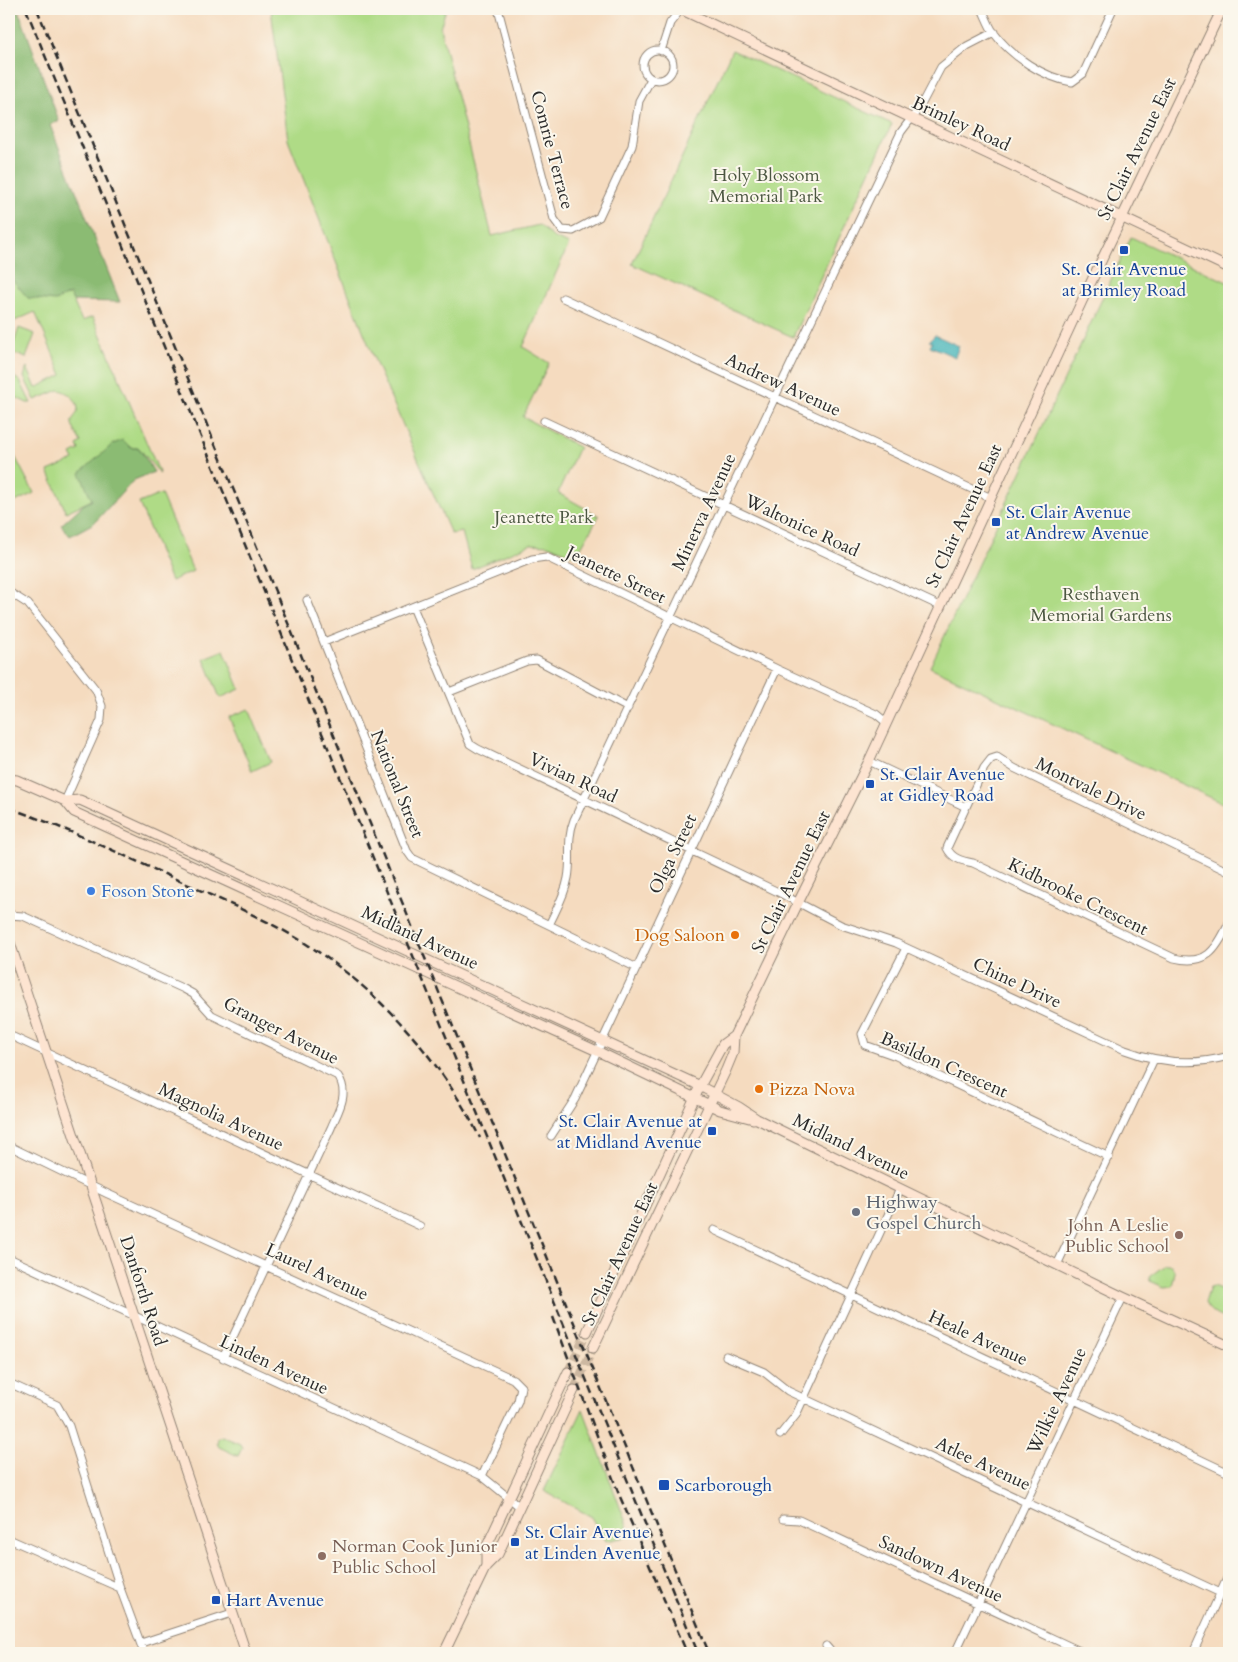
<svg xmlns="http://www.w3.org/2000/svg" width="1238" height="1662" font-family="Cardo,serif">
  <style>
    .green { fill: #afdb86; stroke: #6d8358 }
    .forest { fill: #8bbb73; stroke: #5b734f }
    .water { fill: #41b2b8; stroke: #366e72 }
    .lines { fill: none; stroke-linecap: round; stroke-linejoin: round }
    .secondary-tunnel { stroke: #cdb8a1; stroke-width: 9; stroke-dasharray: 9 4.5; stroke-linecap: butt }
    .minor-casing { stroke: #908375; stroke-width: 9 }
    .secondary-casing { stroke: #908375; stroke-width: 11 }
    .minor { stroke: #fff; stroke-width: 7 }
    .secondary { stroke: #fde4d1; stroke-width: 9 }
    .rail { stroke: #2b2b2b; stroke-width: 2.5; stroke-dasharray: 8 4; stroke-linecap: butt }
    .transit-dot { fill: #1a4fb4; stroke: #fbf7ec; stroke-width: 2 }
    .shop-dot { fill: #3f7fe0; stroke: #fbf7ec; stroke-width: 2 }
    .food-dot { fill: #e8710a; stroke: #fbf7ec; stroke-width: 2 }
    .worship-dot { fill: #6b7280; stroke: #fbf7ec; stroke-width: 2 }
    .education-dot { fill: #8d6e63; stroke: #fbf7ec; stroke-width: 2 }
    .labels { text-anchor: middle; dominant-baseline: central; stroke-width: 4; stroke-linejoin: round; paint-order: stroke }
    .street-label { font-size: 18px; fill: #2b2b2b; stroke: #fbf7ec }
    .park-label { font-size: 18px; fill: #4c5742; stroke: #fbf7ec }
    .transit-label { font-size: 18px; fill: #164399; stroke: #fbf7ec; text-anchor: start }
    .shop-label { font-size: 18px; fill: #366cbe; stroke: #fbf7ec; text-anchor: start }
    .food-label { font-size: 18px; fill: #c56008; stroke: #fbf7ec; text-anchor: end }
    .worship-label { font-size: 18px; fill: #5b616d; stroke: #fbf7ec; text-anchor: start }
    .education-label { font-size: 18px; fill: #785e54; stroke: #fbf7ec; text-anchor: end }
  </style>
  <rect width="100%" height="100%" fill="#fbf7ec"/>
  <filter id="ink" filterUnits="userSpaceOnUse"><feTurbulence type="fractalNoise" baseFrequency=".02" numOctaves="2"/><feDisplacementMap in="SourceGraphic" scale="10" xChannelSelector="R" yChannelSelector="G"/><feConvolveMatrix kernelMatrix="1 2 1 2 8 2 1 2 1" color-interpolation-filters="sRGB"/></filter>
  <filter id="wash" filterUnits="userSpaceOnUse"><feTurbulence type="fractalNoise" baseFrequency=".0096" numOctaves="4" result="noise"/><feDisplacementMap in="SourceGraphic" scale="20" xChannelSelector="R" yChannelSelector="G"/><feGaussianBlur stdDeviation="1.12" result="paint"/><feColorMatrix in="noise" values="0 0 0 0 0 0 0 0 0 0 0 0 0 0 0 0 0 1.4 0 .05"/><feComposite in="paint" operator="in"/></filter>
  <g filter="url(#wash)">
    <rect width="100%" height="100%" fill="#f5dbbf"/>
    <!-- green -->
    <path class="green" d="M271,9H446L440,28L492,236L539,225L554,238L569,244L523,347L549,363L523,417L579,447L558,493L599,516L576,556L548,545L531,544L472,569L462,532L451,534L377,366L288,140Z
      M732,50L892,124L793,337L632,264Z
      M1131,237L1229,283V806L930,667Z
      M9,246L55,301L70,294L82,321L93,317L160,474L139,448H131L92,500L66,512L48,471L74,460L71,454L79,450L77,445L81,442C78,437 74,430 72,424C71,419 75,417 77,413C81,402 69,392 59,390L35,400L24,377L27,367L36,388L62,375L35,312L10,323L12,333L9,335Z
      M19,328L35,334L26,358L11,352Z
      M14,377L20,381L31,403H27L9,394V378Z
      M9,445L34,493L9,505Z
      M161,494L193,571L171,581L139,503Z
      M224,650L240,689L220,698L204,658Z
      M249,709L271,762L252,771L229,717Z
      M1165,1265H1171L1175,1272L1172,1286L1164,1287L1150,1281L1149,1277Z
      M1214,1286L1229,1292V1315L1227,1318C1218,1318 1209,1311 1205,1303L1210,1287Z
      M583,1409L631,1536L606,1541L592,1517L544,1491Z
      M222,1436L240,1444L242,1448L238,1456L219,1447L217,1443L218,1438Z"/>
    <!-- forest -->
    <path class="forest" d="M9,9H18L59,121L50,125L120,302L73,301L70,294L55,301L28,298L9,276Z
      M123,440L131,448H139L154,472L134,480L94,523L70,536L61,525L83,505L92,500L80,473L113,444Z"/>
    <!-- water -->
    <path class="water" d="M935,335L959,346L955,357L930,346L932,342L929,341Z"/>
  </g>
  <g filter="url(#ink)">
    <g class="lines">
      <!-- secondary-tunnel -->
      <path class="secondary-tunnel" d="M568,1372L587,1332
        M574,1390L593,1348"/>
      <defs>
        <path id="minor" d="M498,9L554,219L562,230L573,231L599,217L632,146L639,101L651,79
          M982,9C986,17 989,26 994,33C1011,56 1044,78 1072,82L1083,74L1113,9
          M1208,9L1220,14
          M643 65a15 15 0 1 1 30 0a15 15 0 1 1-30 0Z
          M661,51L670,23L681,9
          M563,298L991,498
          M544,421L940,606
          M9,592L28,604L96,690L102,706L101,720L65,801
          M307,600L407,851L412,858L637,968
          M413,607L470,744L478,749L776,891L841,925L896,943L1125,1050C1159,1063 1193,1066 1229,1056
          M324,642L532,559L546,557L777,669L876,714L887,723
          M449,692L527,661L537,660L628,708
          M869,761L966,807
          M1229,872L1014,768L997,757L991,759L984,768L947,848C952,859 963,861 973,863L1174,958C1206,966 1216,951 1229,923
          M9,915L23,916L184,989L193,994L212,1015L338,1076C350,1094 338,1111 331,1128L223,1358
          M549,925C556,910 565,895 568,878C572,858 566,840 574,820L901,132L920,107L941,67L967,46L994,32
          M906,948L862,1034L865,1045L896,1056L1109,1157
          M9,1035L420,1226
          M551,1136L575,1099L777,669
          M9,1146L108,1194L513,1379L521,1387L518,1401L482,1476
          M714,1230L1229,1473
          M9,1258L482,1476L520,1507
          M1057,1265L1154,1059
          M726,1356L764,1372L788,1391L1229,1597
          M9,1383L57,1405L69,1426L120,1588L144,1653
          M780,1435L796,1415L900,1189
          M783,1519L799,1520L1084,1653
          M9,1539L120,1588
          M141,1643L232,1613
          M826,1646L832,1653
          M955,1653L1123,1297
          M1193,1653L1229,1574"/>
        <path id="secondary" d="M680,9L1229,268
          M9,779L17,780L65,801L80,800L694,1083L739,1107L757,1119L1123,1297L1229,1346
          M65,801L74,812L597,1051L720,1110L753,1119
          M9,940L246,1653
          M587,1332L700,1086L723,1044L734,1036
          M593,1348L726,1070L733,1053L734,1036L798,903L869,761L1082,301L1222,9
          M486,1566V1548L568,1372
          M444,1653L486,1566L498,1554L574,1390"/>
      </defs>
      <!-- minor casing -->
      <use href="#minor" class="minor-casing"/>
      <!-- secondary casing -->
      <use href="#secondary" class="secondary-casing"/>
      <!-- minor -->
      <use href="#minor" class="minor"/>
      <!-- secondary -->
      <use href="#secondary" class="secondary"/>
      <!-- rail -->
      <path class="rail" d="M26,9L698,1653
        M37,9L709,1653
        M9,808C64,827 116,852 169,876C212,896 255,914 295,937C375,985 439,1056 480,1138
        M553,1317L618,1492L687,1653"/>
    </g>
  </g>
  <!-- markers -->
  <g class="transit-dot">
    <rect x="1119" y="245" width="10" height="10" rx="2.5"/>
    <rect x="991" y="517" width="10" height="10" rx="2.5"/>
    <rect x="865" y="779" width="10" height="10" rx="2.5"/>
    <rect x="707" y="1126" width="10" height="10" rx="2.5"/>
    <rect x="658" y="1479" width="12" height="12" rx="2.5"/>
    <rect x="510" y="1537" width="10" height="10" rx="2.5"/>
    <rect x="211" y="1595" width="10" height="10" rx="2.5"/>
  </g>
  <circle class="shop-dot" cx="91" cy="891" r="5"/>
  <g class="food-dot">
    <circle cx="735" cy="935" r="5"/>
    <circle cx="759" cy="1089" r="5"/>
  </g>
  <circle class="worship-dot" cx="856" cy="1212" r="5"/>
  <g class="education-dot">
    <circle cx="1179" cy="1235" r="5"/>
    <circle cx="322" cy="1556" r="5"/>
  </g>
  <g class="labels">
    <!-- street labels -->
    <g class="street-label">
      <text transform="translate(961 124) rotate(25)">Brimley Road</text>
      <text transform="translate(1137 149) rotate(-64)">St Clair Avenue East</text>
      <text transform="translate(552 150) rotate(75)">Comrie Terrace</text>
      <text transform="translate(783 385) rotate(25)">Andrew Avenue</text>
      <text transform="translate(704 512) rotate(-65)">Minerva Avenue</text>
      <text transform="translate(964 516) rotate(-65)">St Clair Avenue East</text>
      <text transform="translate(802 526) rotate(25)">Waltonice Road</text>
      <text transform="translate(616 575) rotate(26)">Jeanette Street</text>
      <text transform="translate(573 778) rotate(25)">Vivian Road</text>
      <text transform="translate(397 784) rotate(68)">National Street</text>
      <text transform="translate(1091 789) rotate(26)">Montvale Drive</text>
      <text transform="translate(673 854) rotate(-64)">Olga Street</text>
      <text transform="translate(791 882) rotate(-64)">St Clair Avenue East</text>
      <text transform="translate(1078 897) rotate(26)">Kidbrooke Crescent</text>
      <text transform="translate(420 938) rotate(25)">Midland Avenue</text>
      <text transform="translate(1017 983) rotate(25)">Chine Drive</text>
      <text transform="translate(281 1031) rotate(27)">Granger Avenue</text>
      <text transform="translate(944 1065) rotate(24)">Basildon Crescent</text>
      <text transform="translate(221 1117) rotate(25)">Magnolia Avenue</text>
      <text transform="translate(851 1147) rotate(26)">Midland Avenue</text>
      <text transform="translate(620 1254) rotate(-65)">St Clair Avenue East</text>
      <text transform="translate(317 1272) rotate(25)">Laurel Avenue</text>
      <text transform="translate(143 1291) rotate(72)">Danforth Road</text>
      <text transform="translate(978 1338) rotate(25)">Heale Avenue</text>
      <text transform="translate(274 1365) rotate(25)">Linden Avenue</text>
      <text transform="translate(1057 1401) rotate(-65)">Wilkie Avenue</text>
      <text transform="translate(983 1464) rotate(25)">Atlee Avenue</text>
      <text transform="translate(941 1569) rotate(25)">Sandown Avenue</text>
    </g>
    <!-- park labels -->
    <g class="park-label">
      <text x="766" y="175">Holy Blossom<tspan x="766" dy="21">Memorial Park</tspan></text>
      <text x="544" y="517">Jeanette Park</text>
      <text x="1101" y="594">Resthaven<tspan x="1101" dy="21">Memorial Gardens</tspan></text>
    </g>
    <!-- transit labels -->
    <g class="transit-label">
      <text x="1124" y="269" text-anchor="middle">St. Clair Avenue<tspan x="1124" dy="21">at Brimley Road</tspan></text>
      <text x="1006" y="512">St. Clair Avenue<tspan x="1006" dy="21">at Andrew Avenue</tspan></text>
      <text x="880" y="774">St. Clair Avenue<tspan x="880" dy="21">at Gidley Road</tspan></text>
      <text x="702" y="1121" text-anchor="end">St. Clair Avenue at<tspan x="702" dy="21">at Midland Avenue</tspan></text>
      <text x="675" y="1485">Scarborough</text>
      <text x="525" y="1532">St. Clair Avenue<tspan x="525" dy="21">at Linden Avenue</tspan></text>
      <text x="226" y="1600">Hart Avenue</text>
    </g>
    <!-- shop labels -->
    <g class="shop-label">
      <text x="101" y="891">Foson Stone</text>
    </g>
    <!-- food labels -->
    <g class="food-label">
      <text x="725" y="935">Dog Saloon</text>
      <text x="769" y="1089" text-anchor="start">Pizza Nova</text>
    </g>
    <!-- worship labels -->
    <g class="worship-label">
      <text x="866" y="1202">Highway<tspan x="866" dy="21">Gospel Church</tspan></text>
    </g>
    <!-- education labels -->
    <g class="education-label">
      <text x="1169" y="1225">John A Leslie<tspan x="1169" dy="21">Public School</tspan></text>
      <text x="332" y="1546" text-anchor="start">Norman Cook Junior<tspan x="332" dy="21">Public School</tspan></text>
    </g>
  </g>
  <!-- margin -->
  <rect width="1238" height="1662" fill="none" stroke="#fbf7ec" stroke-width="30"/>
</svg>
